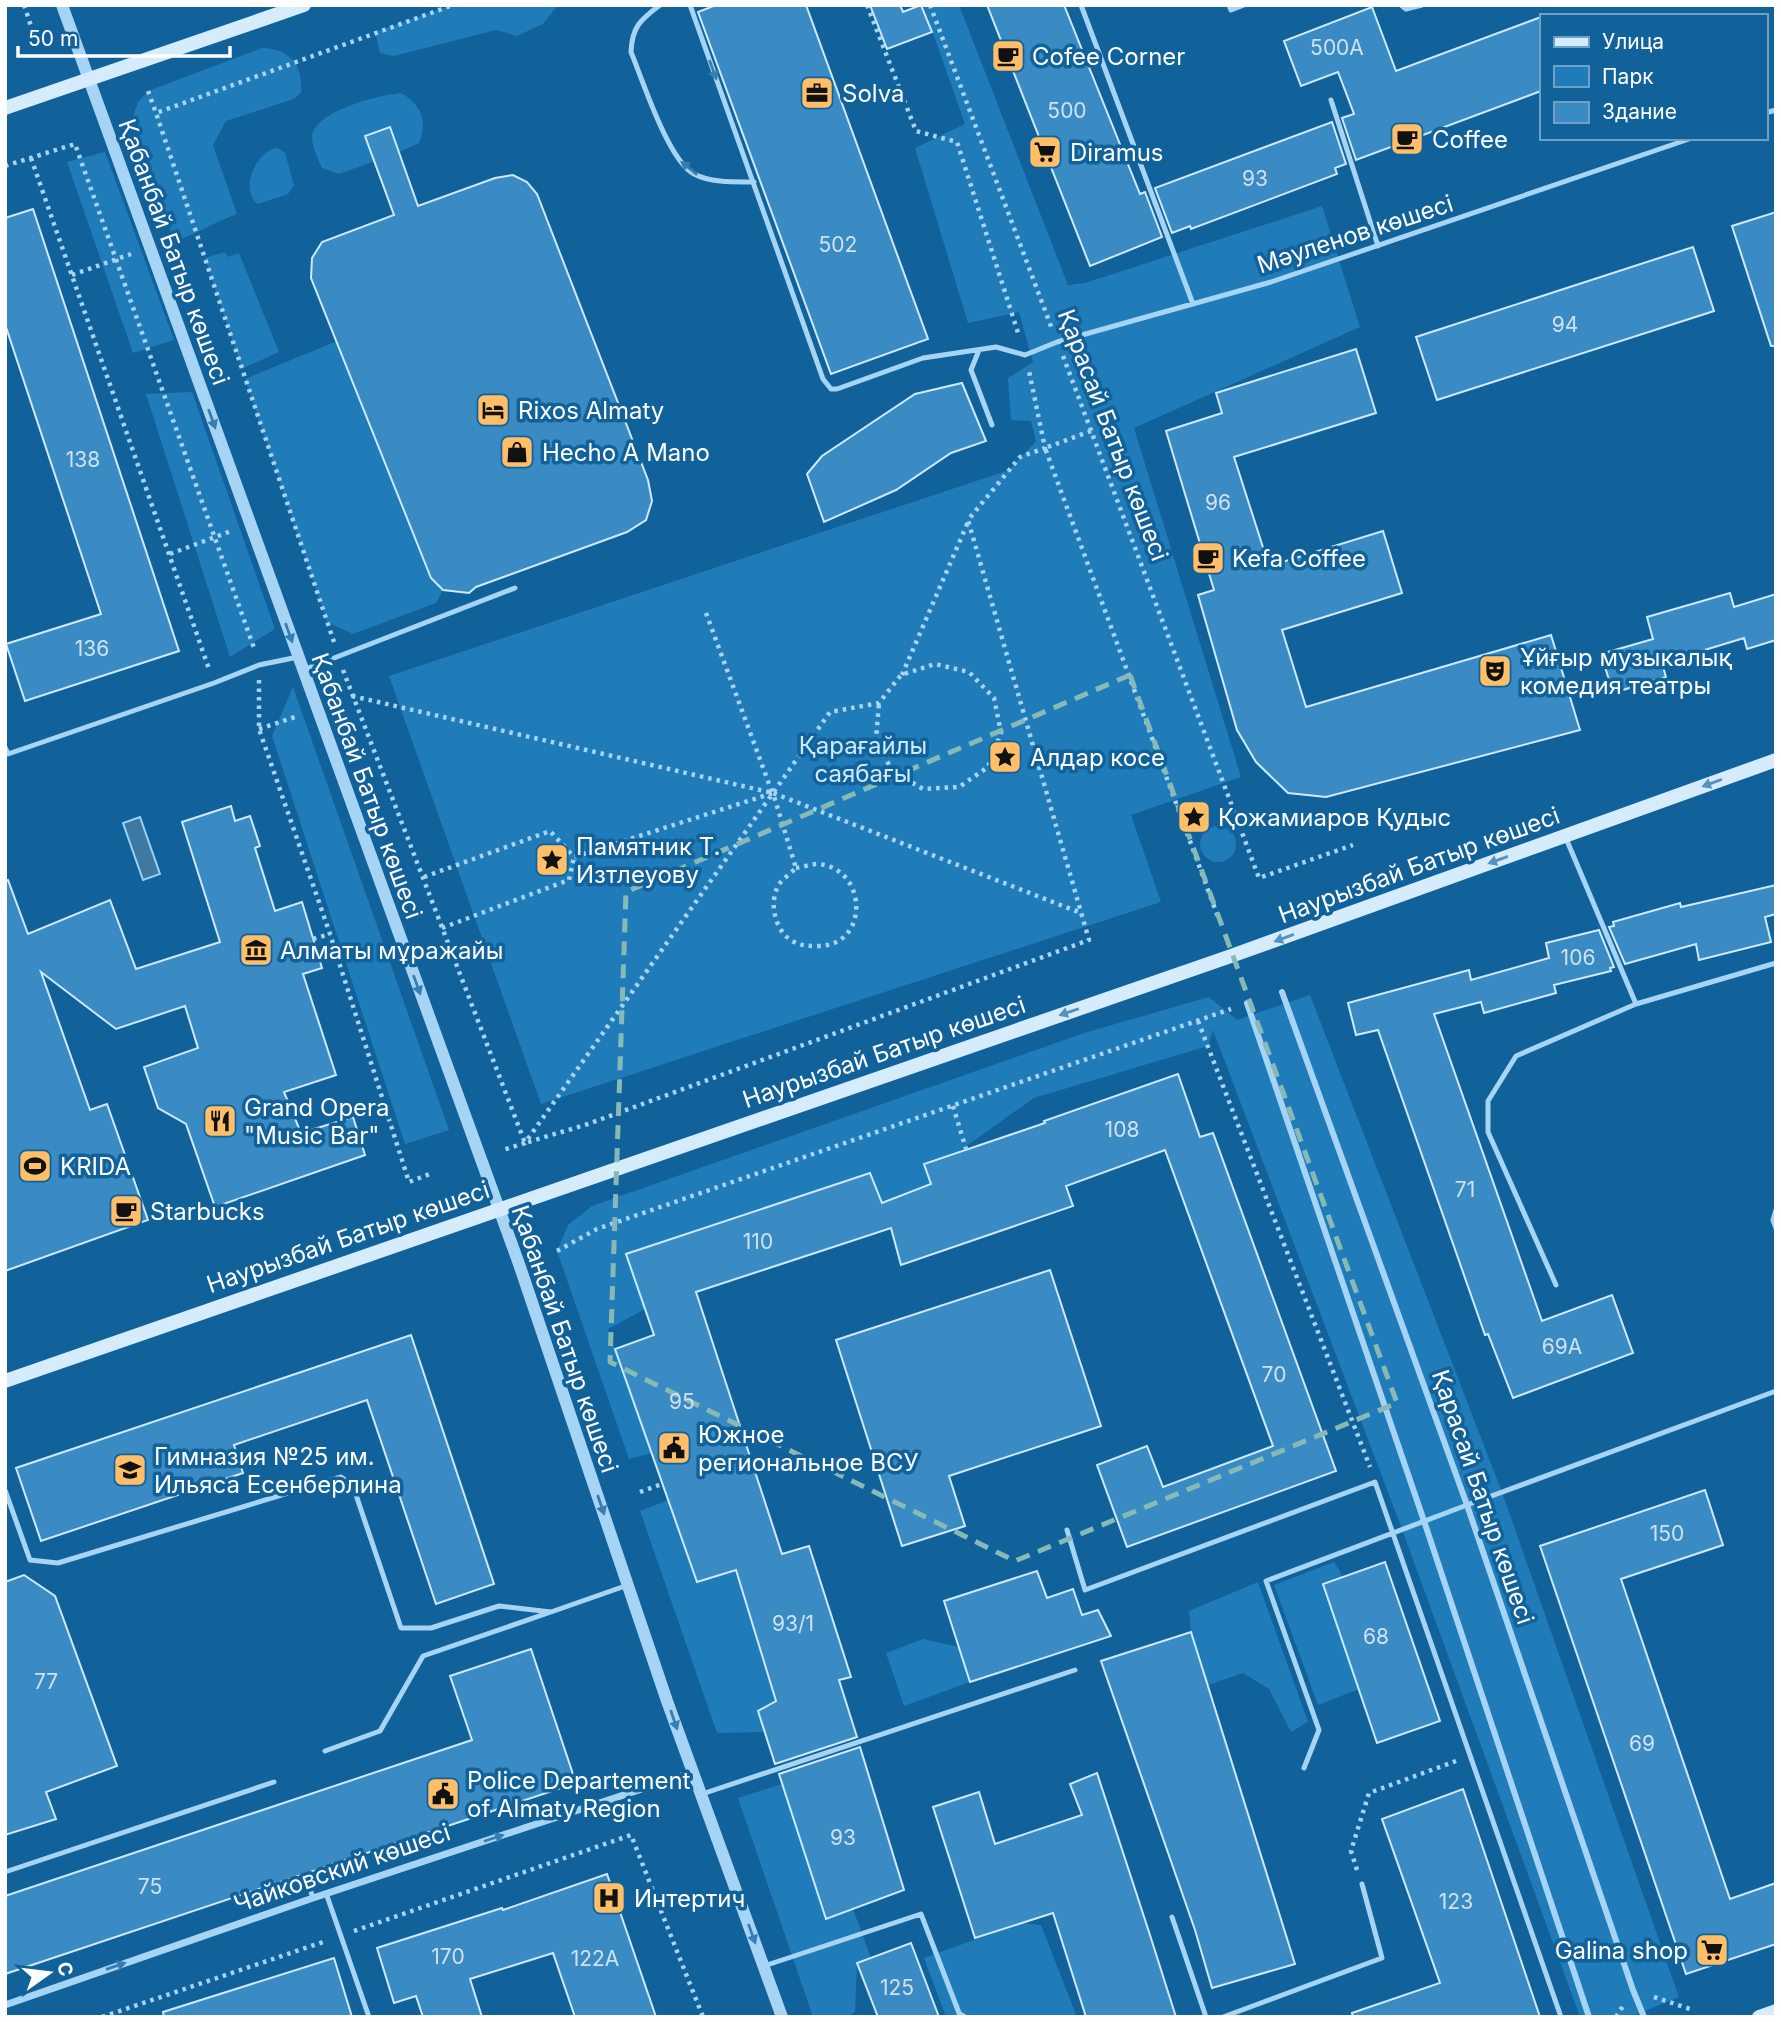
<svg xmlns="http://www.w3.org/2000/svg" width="1781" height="2022" font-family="Inter,sans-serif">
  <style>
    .green { fill: #207bb9 }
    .water { fill: #3f79a1; stroke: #97d2f8; stroke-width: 2 }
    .building { fill: #3a8bc3; stroke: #cdeafe; stroke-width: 2 }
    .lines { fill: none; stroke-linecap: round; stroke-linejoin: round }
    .path { stroke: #a5d4f4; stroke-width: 4.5; stroke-dasharray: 3.5 5; stroke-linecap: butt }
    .service { stroke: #a5d4f4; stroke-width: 5 }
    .pedestrian { stroke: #a5d4f4; stroke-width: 6 }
    .minor { stroke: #a5d4f4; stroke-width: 7 }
    .tertiary { stroke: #a5d4f4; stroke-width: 12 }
    .secondary { stroke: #d5ecfd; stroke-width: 14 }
    .oneway { fill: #367eb1 }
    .oneway2 { fill: #5692bd }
    .marked { fill: none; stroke: #87bab6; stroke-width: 5; stroke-dasharray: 14 9; stroke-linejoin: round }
    .labels { text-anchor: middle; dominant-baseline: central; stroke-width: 7; stroke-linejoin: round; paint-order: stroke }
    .number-label { font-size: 21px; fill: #cee2f0 }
    .poi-label { font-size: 24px; fill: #fff; stroke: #11619b; text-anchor: start }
    .street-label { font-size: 24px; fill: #fff; stroke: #11619b }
    .park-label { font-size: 24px; fill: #cdeafe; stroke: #11619b }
  </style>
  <rect width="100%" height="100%" fill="#11619b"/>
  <!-- green -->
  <path class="green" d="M453,5H558L543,24L517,36L496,30L394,56L380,53L375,32Z
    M923,5H959L1068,285L1085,283L1322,206L1360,327L1134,428L1241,777L1131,815L1161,902L541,1104L389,676L1009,470L1036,441L1031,421L1011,420L1008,378L1033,362L1019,312L968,323L915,148L965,124Z
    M262,48C290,49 303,64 301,92L294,99L226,121L213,145L237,214C215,222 196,234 174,242L131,122L138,102L148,91Z
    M401,93C421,104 428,121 419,143L399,152L390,128L366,136L375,161L339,174L322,168C318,159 312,147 312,137C314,111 379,95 401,93Z
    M278,148L285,153L294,185L288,194L258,204C238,190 257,149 278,148Z
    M105,152L174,340L133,353L67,162Z
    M225,252L228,257L239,253L279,352L242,369L205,258Z
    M337,341L443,590L436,603L353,634L327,622L245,379Z
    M192,392L275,629L230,657L146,394Z
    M293,687L449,1130L405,1144L272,736Z
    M1200 844a18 18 0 1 1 36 0a18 18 0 1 1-36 0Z
    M1310,995L1502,1492L1679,1997L1631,2017H1580L1400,1524L1213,1030L1208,1046L1034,1098L958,1152L925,1164L931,1184L882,1203L870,1173L627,1254L645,1309L608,1329L652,1453L629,1459L557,1251L568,1225L592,1206L1084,1033L1209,997L1237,1020Z
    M668,1500L736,1570L776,1701L758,1711L765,1732L717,1733L640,1511Z
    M1334,1562L1343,1577L1323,1584L1359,1689L1318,1705L1274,1585Z
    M1258,1582L1308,1722L1291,1732L1269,1689L1243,1673L1208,1685L1191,1632L1189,1611Z
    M923,1639L959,1647L970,1682L904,1706L886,1653Z
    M782,1784L826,1919L853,1909L871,1958L857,1963L855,2012L846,2017H813L738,1798Z
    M1021,1923L1041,1925L1077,2017H946L924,1958Z"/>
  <!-- water -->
  <path class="water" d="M140,817L160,874L143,880L123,823Z"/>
  <!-- building -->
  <path class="building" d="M716,5H806L928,339L831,374L698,12Z
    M870,5H900L903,12L921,5L932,32L887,49Z
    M987,5H1064L1140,194L1145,192L1162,237L1090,266Z
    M1372,7L1396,71L1541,17V91L1356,160L1342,118L1354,114L1338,72L1301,86L1284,41Z
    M1332,122L1346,164L1335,168L1337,174L1191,229L1190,226L1172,233L1155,188Z
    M390,127L418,206L495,178L513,175L527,182L537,194L648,480L652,501L646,520L627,532L476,587L469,593L443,590L431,578L311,278L312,258L322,242L394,215L365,136Z
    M33,209L179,651L25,701L6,644L101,614L5,324V218Z
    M1776,212V346H1771L1732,226Z
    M1693,247L1714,311L1437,400L1416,337Z
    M1356,349L1376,413L1234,457L1269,566L1383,531L1402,593L1282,630L1306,707L1551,635L1580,730L1326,797L1288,793L1256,762L1237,730L1198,595L1214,590L1166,431L1222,413L1216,393Z
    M962,383L986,441L951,453L896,490L824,522L807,474L822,456L915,394Z
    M1730,593L1734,607L1776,594V640L1747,649L1744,638L1662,663L1666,677L1613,693L1601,654L1653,639L1647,617Z
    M231,806L235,821L250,816L260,846L255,848L275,911L302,902L322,968L303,974L336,1075L284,1092L301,1133L353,1117L365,1155L215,1207L186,1124L158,1108L144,1067L198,1048L185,1006L116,1029L41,972L90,1110L107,1104L148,1220L5,1271V881L8,880L28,934L110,900L136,969L220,942L182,822Z
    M1776,885V914L1765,917L1771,942L1699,960L1696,944L1625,964L1609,927L1614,926L1613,922L1680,903L1681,907Z
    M1599,930L1614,967L1610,968L1611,971L1554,985L1556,993L1484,1013L1481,1002L1434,1014L1542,1321L1612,1295L1633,1353L1513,1398L1488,1334L1485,1335L1378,1030L1356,1035L1348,1003L1469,970L1471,980L1549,958L1546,943Z
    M1178,1074L1200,1137L1213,1133L1336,1471L1127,1547L1097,1465L1147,1446L1163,1487L1273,1446L1165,1150L1066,1186L1073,1206L901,1265L891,1228L696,1292L782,1554L809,1546L851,1677L839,1680L857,1737L775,1764L758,1711L776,1701L736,1570L697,1582L615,1349L654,1335L626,1254L870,1173L882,1203L931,1184L924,1164L1045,1123L1044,1121Z
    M1050,1270L1101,1426L949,1476L965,1526L902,1546L836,1340Z
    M411,1335L494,1584L436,1604L367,1400L234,1445L243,1473L41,1541L16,1468Z
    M1705,1490L1723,1545L1621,1579L1730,1899L1776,1883V1944L1686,1974L1540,1546Z
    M1385,1562L1440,1721L1377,1743L1323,1584Z
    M1037,1571L1047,1598L1073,1589L1082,1615L1098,1610L1111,1636L970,1682L944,1601Z
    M24,1575L55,1596L117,1766L46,1792L56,1819L5,1835V1582Z
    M1191,1632L1295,1964L1212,1988L1195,1930L1101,1661Z
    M531,1649L576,1783L5,1974V1896L472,1740L450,1676Z
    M860,1747L904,1890L826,1919L779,1774Z
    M1097,1773L1149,1932L1176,2017H1086L1053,1913L975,1938L933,1807L979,1792L995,1844L1082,1815L1070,1784Z
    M1463,1789L1540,2017H1353L1352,2013L1440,1983L1382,1819Z
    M607,1874L656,2017H575L553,1953L470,1979L482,2017H423L416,1996L394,2003L377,1948L502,1908L503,1910Z
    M911,1943L939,2017H878L857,1963Z
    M334,1958L352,2017H164L163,2012Z"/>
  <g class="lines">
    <!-- path -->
    <path class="path" d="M24,5L31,26
      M867,5L916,131L957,142L1019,336
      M930,5L1052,329
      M148,91L156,113
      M31,158L209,669
      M5,166L75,144L255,651
      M72,275L131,254
      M1063,356L1259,878L1353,845
      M1091,431L1045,448L1218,917
      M170,554L231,531
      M706,613L772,792
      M334,642L156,113L453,5
      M343,670L525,1143L588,1124L1089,940L968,520L1020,457L1045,448L1029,371
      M902,675L968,522
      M259,680V729L330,934L409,1182L430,1174
      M352,696L773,793L830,712L879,703L901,675L935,664L969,672L994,698L1001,733L988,767L959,787L923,789L892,771L876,739L879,703
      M259,729L295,717
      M796,868C803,867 811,864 818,864C868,868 870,946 818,946C807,946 802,946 792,941C774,930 768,900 780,883C784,878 791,873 796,868L773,793L1081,913
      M424,877L550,831L574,857L773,793L525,1143L503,1150
      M442,928L569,880L574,857
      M313,939L330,934
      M1198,1021L1370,1467
      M953,1106L966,1149
      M557,1251L597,1229L1231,1009
      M640,1492L662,1484
      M1357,1870L1351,1851L1369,1793L1456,1761
      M354,1931L631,1835L703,2017
      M1654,1997L1693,2010
      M102,2017L326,1941
      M1616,2017L1623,2006"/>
    <!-- service -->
    <path class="service" d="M660,5C640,20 632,27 631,52C643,81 668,160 694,174C711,183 734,182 754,182
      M690,5L823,379L831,389H837L923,358L996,347L1025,355L1057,342L1271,282L1692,138
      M1081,5L1193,304
      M1229,5L1231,10L1244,5
      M1401,5L1406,9L1422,5
      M1331,100L1378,246
      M1765,113L1776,110
      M979,350L971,370L992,425
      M303,670L515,588
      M5,747L8,754L214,683L259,665L298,657
      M1636,1004L1776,963
      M1776,1210L1773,1220L1776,1228
      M1556,1285L1488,1132V1101L1516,1056L1636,1004L1565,836
      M5,1490L30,1560L58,1563L341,1477L353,1486L401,1628H431L499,1606L551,1612L628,1585
      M1067,1530L1085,1590L1375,1482L1561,2017
      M325,1751L380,1731L423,1656L548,1613
      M1304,1768L1319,1730L1266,1581L1467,1505L1776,1391
      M702,1794L1075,1670
      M5,1872L274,1782
      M307,1880L313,1898
      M326,1893L369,2017
      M1172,1917L1206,2017
      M764,1966L921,1914L959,2013L965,2017
      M1223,2017L1382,1958L1362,1884"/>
    <!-- pedestrian -->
    <path class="pedestrian" d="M1282,992L1467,1505L1633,1990L1644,2017
      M1247,1003L1424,1521L1589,2017"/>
    <!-- minor -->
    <path class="minor" d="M5,2005L313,1898L693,1772"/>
    <!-- tertiary -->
    <path class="tertiary" d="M62,5L519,1264L667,1701L782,2017"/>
    <!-- secondary -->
    <path class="secondary" d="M5,108L304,5
      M5,1381L1231,956L1776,760
      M1759,2017L1776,2011"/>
  </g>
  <!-- one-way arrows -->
  <defs><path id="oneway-solid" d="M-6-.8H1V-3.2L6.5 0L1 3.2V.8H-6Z" transform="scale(1.75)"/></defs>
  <g class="oneway">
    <use href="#oneway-solid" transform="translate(713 70) rotate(70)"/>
    <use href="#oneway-solid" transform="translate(689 168) rotate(-141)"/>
    <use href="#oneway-solid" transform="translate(212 419) rotate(70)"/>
    <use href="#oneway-solid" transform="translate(289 633) rotate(70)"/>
    <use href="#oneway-solid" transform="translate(417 985) rotate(70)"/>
    <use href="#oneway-solid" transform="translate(601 1505) rotate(71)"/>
    <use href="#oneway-solid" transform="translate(674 1720) rotate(71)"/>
    <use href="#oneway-solid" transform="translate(494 1838) rotate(-18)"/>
    <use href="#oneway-solid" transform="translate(752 1934) rotate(70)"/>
    <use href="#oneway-solid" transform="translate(116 1966) rotate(-19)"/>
  </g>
  <g class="oneway2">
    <use href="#oneway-solid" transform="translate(1712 783) rotate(160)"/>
    <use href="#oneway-solid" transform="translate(1498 860) rotate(160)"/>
    <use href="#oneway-solid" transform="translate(1284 938) rotate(160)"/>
    <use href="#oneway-solid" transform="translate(1069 1012) rotate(161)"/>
  </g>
  <!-- marked area -->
  <path class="marked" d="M1130,675L1397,1403L1015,1561L610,1362L626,892Z"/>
  <!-- icons -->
  <defs>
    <symbol id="cafe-square" viewBox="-11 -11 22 22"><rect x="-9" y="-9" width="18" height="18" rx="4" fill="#ffbe68" stroke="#11619b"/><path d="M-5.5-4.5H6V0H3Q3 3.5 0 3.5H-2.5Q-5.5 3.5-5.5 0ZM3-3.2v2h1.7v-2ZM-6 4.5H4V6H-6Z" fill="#111"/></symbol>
    <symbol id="office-square" viewBox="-11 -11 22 22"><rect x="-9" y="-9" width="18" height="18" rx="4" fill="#ffbe68" stroke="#11619b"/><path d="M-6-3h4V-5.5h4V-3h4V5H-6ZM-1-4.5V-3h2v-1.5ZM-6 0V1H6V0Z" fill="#111"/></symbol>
    <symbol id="supermarket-square" viewBox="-11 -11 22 22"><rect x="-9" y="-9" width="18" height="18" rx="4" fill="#ffbe68" stroke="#11619b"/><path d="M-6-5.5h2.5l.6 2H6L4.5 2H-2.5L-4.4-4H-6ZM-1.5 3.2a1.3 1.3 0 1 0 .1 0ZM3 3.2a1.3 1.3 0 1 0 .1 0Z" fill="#111"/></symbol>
    <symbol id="hotel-square" viewBox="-11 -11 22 22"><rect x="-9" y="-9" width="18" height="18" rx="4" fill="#ffbe68" stroke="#11619b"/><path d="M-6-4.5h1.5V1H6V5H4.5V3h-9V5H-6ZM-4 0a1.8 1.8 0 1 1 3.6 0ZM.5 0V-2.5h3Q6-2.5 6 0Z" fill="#111"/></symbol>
    <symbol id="shop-square" viewBox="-11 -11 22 22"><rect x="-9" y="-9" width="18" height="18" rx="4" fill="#ffbe68" stroke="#11619b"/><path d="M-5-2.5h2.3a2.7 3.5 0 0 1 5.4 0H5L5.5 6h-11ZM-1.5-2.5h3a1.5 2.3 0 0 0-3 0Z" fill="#111"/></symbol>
    <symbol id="theatre-square" viewBox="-11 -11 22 22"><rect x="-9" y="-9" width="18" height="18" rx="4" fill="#ffbe68" stroke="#11619b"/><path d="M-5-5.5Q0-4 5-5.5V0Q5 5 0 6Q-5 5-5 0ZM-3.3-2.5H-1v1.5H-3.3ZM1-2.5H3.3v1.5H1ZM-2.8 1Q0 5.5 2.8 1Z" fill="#111"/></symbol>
    <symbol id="sight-square" viewBox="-11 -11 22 22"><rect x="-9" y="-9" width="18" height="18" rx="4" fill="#ffbe68" stroke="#11619b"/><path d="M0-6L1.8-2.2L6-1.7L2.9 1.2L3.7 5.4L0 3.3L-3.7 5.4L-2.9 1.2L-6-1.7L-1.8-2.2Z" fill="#111"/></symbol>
    <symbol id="museum-square" viewBox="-11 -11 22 22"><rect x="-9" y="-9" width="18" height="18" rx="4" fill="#ffbe68" stroke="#11619b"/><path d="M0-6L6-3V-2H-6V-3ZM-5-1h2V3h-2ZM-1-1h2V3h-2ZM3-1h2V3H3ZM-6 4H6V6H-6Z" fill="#111"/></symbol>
    <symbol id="restaurant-square" viewBox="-11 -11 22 22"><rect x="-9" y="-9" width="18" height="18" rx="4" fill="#ffbe68" stroke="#11619b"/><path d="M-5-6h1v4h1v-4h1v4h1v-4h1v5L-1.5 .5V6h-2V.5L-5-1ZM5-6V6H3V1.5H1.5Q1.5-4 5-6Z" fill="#111"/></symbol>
    <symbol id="stadium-square" viewBox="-11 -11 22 22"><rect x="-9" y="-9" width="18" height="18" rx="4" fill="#ffbe68" stroke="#11619b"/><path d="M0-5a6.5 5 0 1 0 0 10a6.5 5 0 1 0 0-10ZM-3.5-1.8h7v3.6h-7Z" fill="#111"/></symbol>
    <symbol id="civic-square" viewBox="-11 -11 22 22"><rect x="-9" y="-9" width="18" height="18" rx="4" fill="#ffbe68" stroke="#11619b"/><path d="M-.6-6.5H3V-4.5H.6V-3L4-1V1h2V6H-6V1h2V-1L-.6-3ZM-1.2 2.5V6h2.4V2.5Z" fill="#111"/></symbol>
    <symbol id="school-square" viewBox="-11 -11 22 22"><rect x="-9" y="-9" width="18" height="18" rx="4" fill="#ffbe68" stroke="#11619b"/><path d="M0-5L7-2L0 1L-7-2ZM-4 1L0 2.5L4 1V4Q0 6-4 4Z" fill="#111"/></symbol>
    <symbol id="hospital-square" viewBox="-11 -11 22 22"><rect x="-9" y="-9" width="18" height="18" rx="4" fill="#ffbe68" stroke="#11619b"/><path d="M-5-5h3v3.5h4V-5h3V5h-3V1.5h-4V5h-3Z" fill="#111"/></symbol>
  </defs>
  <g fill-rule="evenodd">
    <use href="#cafe-square" x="989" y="37" width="38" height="38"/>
    <use href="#office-square" x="798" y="74" width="38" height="38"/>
    <use href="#cafe-square" x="1388" y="120" width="38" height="38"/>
    <use href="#supermarket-square" x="1026" y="133" width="38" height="38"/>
    <use href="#hotel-square" x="474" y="391" width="38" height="38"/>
    <use href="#shop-square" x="498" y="433" width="38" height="38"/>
    <use href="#cafe-square" x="1189" y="539" width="38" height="38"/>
    <use href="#theatre-square" x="1476" y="652" width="38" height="38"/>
    <use href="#sight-square" x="986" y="738" width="38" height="38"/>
    <use href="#sight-square" x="1175" y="798" width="38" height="38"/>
    <use href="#sight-square" x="533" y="841" width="38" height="38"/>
    <use href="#museum-square" x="237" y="931" width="38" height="38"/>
    <use href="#restaurant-square" x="201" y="1102" width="38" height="38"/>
    <use href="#stadium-square" x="16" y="1147" width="38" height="38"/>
    <use href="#cafe-square" x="107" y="1192" width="38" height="38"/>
    <use href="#civic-square" x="655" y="1429" width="38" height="38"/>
    <use href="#school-square" x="111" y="1451" width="38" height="38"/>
    <use href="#civic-square" x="424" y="1775" width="38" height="38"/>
    <use href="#hospital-square" x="590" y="1879" width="38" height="38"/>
    <use href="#supermarket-square" x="1693" y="1931" width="38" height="38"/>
  </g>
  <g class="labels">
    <!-- number labels -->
    <g class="number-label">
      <text x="1337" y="47">500А</text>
      <text x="1067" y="110">500</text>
      <text x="1255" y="178">93</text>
      <text x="838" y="244">502</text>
      <text x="1565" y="324">94</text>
      <text x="83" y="459">138</text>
      <text x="1218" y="502">96</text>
      <text x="92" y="648">136</text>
      <text x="1578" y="957">106</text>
      <text x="1122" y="1129">108</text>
      <text x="1465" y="1189">71</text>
      <text x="758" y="1241">110</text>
      <text x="1562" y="1346">69А</text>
      <text x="1274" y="1374">70</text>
      <text x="682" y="1401">95</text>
      <text x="1667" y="1533">150</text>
      <text x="793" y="1623">93/1</text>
      <text x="1376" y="1636">68</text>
      <text x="46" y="1681">77</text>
      <text x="1642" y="1743">69</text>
      <text x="843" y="1837">93</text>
      <text x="150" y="1886">75</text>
      <text x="1456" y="1901">123</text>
      <text x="448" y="1956">170</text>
      <text x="595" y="1958">122А</text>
      <text x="897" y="1987">125</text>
    </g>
    <!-- poi labels -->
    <g class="poi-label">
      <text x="1032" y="56">Cofee Corner</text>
      <text x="842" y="93">Solva</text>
      <text x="1432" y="139">Coffee</text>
      <text x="1070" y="152">Diramus</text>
      <text x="518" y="410">Rixos Almaty</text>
      <text x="542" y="452">Hecho A Mano</text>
      <text x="1232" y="558">Kefa Coffee</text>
      <text x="1520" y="657">Ұйғыр музыкалық<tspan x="1520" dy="28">комедия театры</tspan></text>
      <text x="1030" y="757">Алдар косе</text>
      <text x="1218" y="817">Қожамиаров Қудыс</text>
      <text x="576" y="846">Памятник Т.<tspan x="576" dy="28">Изтлеуову</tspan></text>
      <text x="280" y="950">Алматы мұражайы</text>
      <text x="244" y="1107">Grand Opera<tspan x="244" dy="28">"Music Bar"</tspan></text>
      <text x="60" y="1166">KRIDA</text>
      <text x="150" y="1211">Starbucks</text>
      <text x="698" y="1434">Южное<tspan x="698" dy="28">региональное ВСУ</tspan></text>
      <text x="154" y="1456">Гимназия №25 им.<tspan x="154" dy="28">Ильяса Есенберлина</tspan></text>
      <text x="467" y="1780">Police Departement<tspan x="467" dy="28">of Almaty Region</tspan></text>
      <text x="634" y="1898">Интертич</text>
      <text x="1688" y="1950" text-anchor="end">Galina shop</text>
    </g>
    <!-- street labels -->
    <g class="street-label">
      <text transform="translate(1355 234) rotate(-18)">Мәуленов көшесі</text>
      <text transform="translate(174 252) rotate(70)">Қабанбай Батыр көшесі</text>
      <text transform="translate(1113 435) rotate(69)">Қарасай Батыр көшесі</text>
      <text transform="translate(367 786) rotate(70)">Қабанбай Батыр көшесі</text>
      <text transform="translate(1419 865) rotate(-20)">Наурызбай Батыр көшесі</text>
      <text transform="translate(884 1052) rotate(-19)">Наурызбай Батыр көшесі</text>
      <text transform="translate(348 1237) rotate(-19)">Наурызбай Батыр көшесі</text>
      <text transform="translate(565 1339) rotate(71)">Қабанбай Батыр көшесі</text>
      <text transform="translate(1483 1497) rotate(71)">Қарасай Батыр көшесі</text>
      <text transform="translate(342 1868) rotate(-19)">Чайковский көшесі</text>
    </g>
    <!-- park labels -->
    <g class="park-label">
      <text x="863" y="745">Қарағайлы<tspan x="863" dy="28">саябағы</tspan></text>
    </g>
  </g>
  <!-- border -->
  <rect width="1781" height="2022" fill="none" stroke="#ffffff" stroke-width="14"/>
  <!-- legend -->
  <rect x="1540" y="14" width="228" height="126" fill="#11619b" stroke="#70a0c3" stroke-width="2"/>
  <rect x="1554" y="37" width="35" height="10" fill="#d5ecfd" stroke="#70a0c3" stroke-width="2"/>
  <text x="1602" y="49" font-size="21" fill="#ffffff">Улица</text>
  <rect x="1554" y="66" width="35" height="21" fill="#207bb9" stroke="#70a0c3" stroke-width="2"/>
  <text x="1602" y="84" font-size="21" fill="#ffffff">Парк</text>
  <rect x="1554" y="102" width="35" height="21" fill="#3a8bc3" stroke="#70a0c3" stroke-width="2"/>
  <text x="1602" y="119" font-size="21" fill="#ffffff">Здание</text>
  <!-- north arrow -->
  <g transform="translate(49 1973) rotate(76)" stroke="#11619b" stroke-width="5" paint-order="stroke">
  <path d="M0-5L12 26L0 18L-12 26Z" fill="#ffffff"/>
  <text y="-10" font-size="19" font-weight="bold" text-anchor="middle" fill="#ffffff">С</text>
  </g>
  <!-- scale -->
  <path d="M18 46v10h212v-10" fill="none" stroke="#ffffff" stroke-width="3.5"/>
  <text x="28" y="46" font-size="21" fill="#ffffff" stroke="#11619b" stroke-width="5" paint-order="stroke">50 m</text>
</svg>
